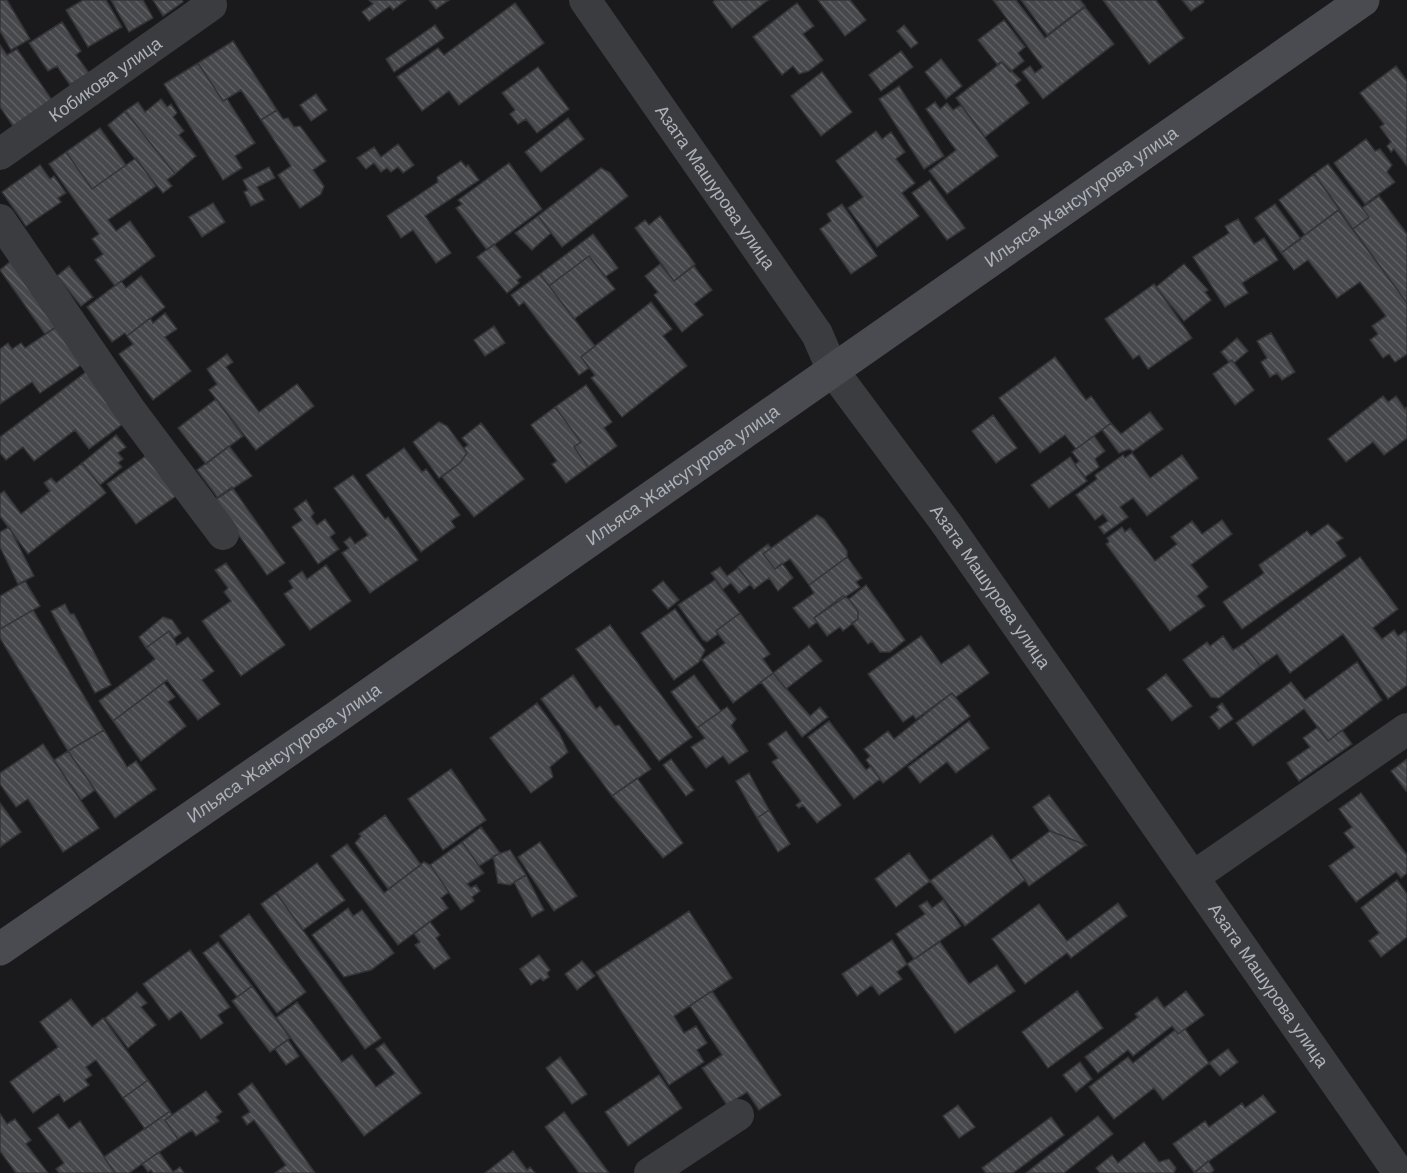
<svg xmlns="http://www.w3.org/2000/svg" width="1407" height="1173" font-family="Helvetica,sans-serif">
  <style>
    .building { fill: url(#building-back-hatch); stroke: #343437; stroke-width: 1.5 }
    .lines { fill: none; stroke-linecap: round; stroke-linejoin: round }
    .street { stroke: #3b3c40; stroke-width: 32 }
    .secondary { stroke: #494b50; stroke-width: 33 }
    .labels { text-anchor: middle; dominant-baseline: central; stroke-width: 6; stroke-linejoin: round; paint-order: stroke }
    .street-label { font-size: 18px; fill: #adb2ba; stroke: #151517 }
  </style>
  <defs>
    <pattern id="building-back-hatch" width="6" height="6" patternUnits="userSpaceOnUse" patternTransform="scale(1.5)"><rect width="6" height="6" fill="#47484c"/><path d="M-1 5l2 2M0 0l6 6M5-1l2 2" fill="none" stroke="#5f6064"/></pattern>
  </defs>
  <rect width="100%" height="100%" fill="#1a1a1c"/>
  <!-- building -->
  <path class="building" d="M0,0H7L30,39L11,50L0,31Z
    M83,0H106L122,27L88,47L66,10Z
    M111,0H143L153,18L129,32Z
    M153,0H182L183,2L163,16Z
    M369,0H406L393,10L390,6L369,21L362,12L373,4Z
    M429,0H449L436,9Z
    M715,0H768L732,28L713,2Z
    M818,0H850L866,20L845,36Z
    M993,0H1016L1045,38L1085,7L1114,44L1043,99L1022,72L1030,66L1035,73L1043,67Z
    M1021,0H1080L1085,6L1047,35Z
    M1103,0H1156L1184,38L1149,64Z
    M1182,0H1203L1204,2L1191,11Z
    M515,3L544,43L459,105L449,91L422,111L397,77L438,48L444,55Z
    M797,3L814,26L803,34L823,60L809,71L799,74L793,66L782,75L753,37Z
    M1004,20L1025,47L1018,53L1024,61L1010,72L1002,62L997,64L978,40Z
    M62,22L81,51L76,55L89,73L70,85L57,66L48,71L29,43Z
    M435,25L444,38L394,72L386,59Z
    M904,25L918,43L911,48L897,31Z
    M233,41L277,110L261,120L241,90L223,101L198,63Z
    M0,45L7,55L17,49L52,100L13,126L0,107Z
    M901,51L913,67L881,91L869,75Z
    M941,59L962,86L946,99L925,72Z
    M1002,62L1021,80L1015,85L1029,103L985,137L956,98Z
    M198,63L223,101L227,99L255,143L235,156L242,168L223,180L164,84Z
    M1396,66L1407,81V166L1394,149L1391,152L1387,146L1391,142L1380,127L1384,124L1360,93Z
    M538,67L569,109L537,133L526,119L518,124L510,114L515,110L502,93Z
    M822,72L852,112L821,136L791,96Z
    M899,86L944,156L924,169L879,99Z
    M316,94L327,110L311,121L300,105Z
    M161,99L167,107L171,104L177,113L173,117L184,131L179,135L196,156L175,174L125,111L138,102L145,112Z
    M935,102L940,109L947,103L953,110L961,105L998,156L947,194L929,171L956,150L926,109Z
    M277,110L283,119L288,118L294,127L300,126L326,161L313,170L324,186L321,194L300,208L278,175L291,166L261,120Z
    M125,111L175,174L167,180L172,186L163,193L108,125Z
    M568,118L584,139L541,172L525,152Z
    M100,128L126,165L92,189L66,152Z
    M876,131L882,139L891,132L905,152L896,159L915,183L902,193L919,216L877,247L848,208L863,197L836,161Z
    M1366,139L1375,151L1380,149L1392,165L1387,172L1395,182L1365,204L1334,163Z
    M398,144L414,165L403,173L398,167L391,172L387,168L381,172L374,163L366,169L357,158L374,147L381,157Z
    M66,152L92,189L136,158L156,186L108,220L116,231L130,221L155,256L115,286L95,260L103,254L92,239L99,234L49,164Z
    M461,161L466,167L468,165L479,180L425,216L451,253L436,263L413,230L401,238L387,216L438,182L437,177Z
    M509,163L542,209L487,250L456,208L462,204L458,200Z
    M1328,164L1369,217L1353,229L1314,174Z
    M40,165L50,179L54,176L66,193L58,198L61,202L26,226L2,192Z
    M269,167L275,178L257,187L264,200L251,206L244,192L248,190L243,180Z
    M601,168L610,173L628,196L562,247L538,216Z
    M1314,174L1340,209L1305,235L1279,200Z
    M930,180L965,228L947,240L912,193Z
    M1379,196L1407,234V303L1353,229L1369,217L1362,208Z
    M213,203L225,222L202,237L189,217Z
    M842,204L877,256L851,274L820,229L831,221L827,214Z
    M1275,204L1301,239L1281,253L1255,218Z
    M1338,210L1407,303V354L1395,362L1389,354L1383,358L1370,340L1378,334L1372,326L1386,316L1360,282L1337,298L1308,260L1294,270L1281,253Z
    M538,216L551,233L532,250L515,233Z
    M660,216L695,264L674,281L635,228L645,220L649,225Z
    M1238,219L1254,244L1264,238L1278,260L1242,283L1248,293L1225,307L1193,257L1229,233L1225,226Z
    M593,234L618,268L605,277L589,256L549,286L540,274Z
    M494,244L521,277L517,280L519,283L507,293L477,257Z
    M589,256L615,289L574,319L549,286Z
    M12,260L58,326L45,334L0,270Z
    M660,264L674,281L694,266L712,290L694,304L703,315L682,332L654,295L658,292L645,276Z
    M1184,264L1208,290L1205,292L1211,300L1184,321L1156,287Z
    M69,266L93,297L81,306L57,276Z
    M540,274L595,346L581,357L589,368L579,375L524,302L519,306L511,295Z
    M141,276L165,307L127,336L125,333L112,342L87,307L121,281L126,288Z
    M1154,284L1192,338L1148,369L1139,355L1133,359L1105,319Z
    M651,302L672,329L663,336L687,366L622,417L591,378L595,375L581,357Z
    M165,313L177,329L165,337L191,371L153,400L119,354L133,344L127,336L150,318L153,323Z
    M58,326L84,363L40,393L32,382L0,404V349L8,343L12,349L21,343L25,348Z
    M494,326L505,343L485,356L474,340Z
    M1271,333L1295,372L1282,380L1277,373L1270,377L1261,362L1267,358L1257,341Z
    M1237,338L1248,351L1234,363L1232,360L1229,362L1221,352Z
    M227,354L233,362L226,367L259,412L297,384L314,406L256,450L209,390L217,384L207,369Z
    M1055,357L1086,400L1091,396L1111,423L1076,449L1065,435L1040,453L999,398Z
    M1232,360L1254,390L1235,405L1213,374Z
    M90,369L128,420L89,449L75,430L34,461L23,447L6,460L0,453V437Z
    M586,385L612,422L604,428L617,446L588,467L574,447L581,442L555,407Z
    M1383,396L1388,402L1396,396L1405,409L1407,407V438L1384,455L1373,442L1346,462L1328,439Z
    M216,399L243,436L206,464L178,428Z
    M555,407L581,442L574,447L588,467L566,483L552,464L557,461L531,425Z
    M1150,412L1163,429L1133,451L1129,449L1119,453L1102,430L1111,423L1121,434Z
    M993,415L1017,448L996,463L972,431Z
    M439,422L447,426L467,453L460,463L439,478L413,442Z
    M481,423L524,479L474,517L442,477L460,463L467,453L464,448L468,445L462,438Z
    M116,435L126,447L118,453L123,459L118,463L122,467L100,485L82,463Z
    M1094,436L1105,451L1095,459L1099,467L1085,477L1075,465L1079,461L1072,452Z
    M229,446L252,476L218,498L197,470Z
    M404,448L422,472L426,469L460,515L451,521L455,527L421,552L366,475Z
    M1132,453L1150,478L1182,455L1198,478L1147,516L1133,498L1120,507L1128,517L1104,534L1099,527L1108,521L1103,514L1095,520L1076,495L1097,479L1095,475L1123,455L1125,458Z
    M147,455L176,496L136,524L107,484Z
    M1070,457L1087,481L1049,508L1031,485Z
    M82,463L106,493L28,554L0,516V494L4,491L21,514L50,491L44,483L51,478L56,483Z
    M353,475L385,519L388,517L418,560L370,593L342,553L349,548L344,542L350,537L355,544L368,535L334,488Z
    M232,487L285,563L267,575L214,500Z
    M306,500L314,513L311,517L317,525L325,519L335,533L330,537L339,549L318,564L292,527L302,520L294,509Z
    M817,515L824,519L847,551V557L809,585L790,559L775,569L763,554Z
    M1222,520L1232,534L1191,565L1208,587L1197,596L1205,606L1170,631L1106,544L1109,542L1107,538L1122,527L1125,532L1130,528L1155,561L1177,544L1171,537L1192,521L1202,534Z
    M1328,524L1343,538L1336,542L1346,556L1242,629L1223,602L1264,573L1259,565L1307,531L1311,536Z
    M9,527L34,576L18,584L0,547V532Z
    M768,544L771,548L763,554L775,569L782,563L793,578L778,591L769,578L754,589L738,567Z
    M847,557L862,578L856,582L860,587L814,618L817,622L809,628L793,608L814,593L809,585Z
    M1360,557L1398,609L1373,628L1382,639L1394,630L1398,636L1405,631L1407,634V685L1388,699L1343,634L1290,673L1277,654L1260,666L1243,644Z
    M226,563L285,645L241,676L202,621L231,601L224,592L228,588L215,570Z
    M326,565L351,601L310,630L284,594L293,588L289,581L302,571L307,579Z
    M720,567L727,576L738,568L751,584L739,593L731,583L723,589L711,573Z
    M715,580L740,613L716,631L718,634L707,642L703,640L678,605Z
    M25,581L40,606L0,629V596Z
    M663,581L679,600L668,609L652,590Z
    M866,585L905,640L890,652H880L872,641L868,644L852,623L858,619V611L849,599Z
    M843,596L849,599L858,611V619L843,631L840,627L827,636L814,618Z
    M65,604L70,614H74L111,685L95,693L51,611Z
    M675,609L705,650L699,662L674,680L641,633Z
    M33,610L104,730L68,751L0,638V629Z
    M740,613L770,654L763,659L773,673L733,703L702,660L725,643L716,631Z
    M163,617L172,620L181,633L174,638L169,631L146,648L139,637Z
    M610,625L692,737L659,761L576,649Z
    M169,631L177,645L188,637L214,671L202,680L220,704L198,720L167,680L113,721L99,701L155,659L146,648Z
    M921,636L941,664L969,645L989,673L956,697L952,693L916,719L913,715L903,722L868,674Z
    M1223,636L1233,650L1243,644L1260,666L1219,698L1211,697L1183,660L1207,642L1210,646Z
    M809,645L822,661L786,689L773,673Z
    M1357,662L1382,700L1328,741L1304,709L1253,746L1236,723L1291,682L1305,700Z
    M773,673L810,716L820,707L828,717L802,737L761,682Z
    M1166,674L1192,706L1172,721L1147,689Z
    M573,675L596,709L600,706L615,726L619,725L651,769L612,796L541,699Z
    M694,675L721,711L697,728L671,692Z
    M164,683L175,697L168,702L186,726L141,761L113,721Z
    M952,693L970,716L883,783L866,760L870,756L864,749L888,731L894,739Z
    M537,703L559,733L568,752L550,767L553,777L531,793L490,738Z
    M1222,703L1233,719L1219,729L1210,717L1219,710L1217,707Z
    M727,707L736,719L731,726L748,751L729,764L723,756L706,768L691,747L705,738L697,728Z
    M829,721L866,770L871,766L880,779L854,799L808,737Z
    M969,721L989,748L956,773L947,762L920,783L908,767Z
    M1318,727L1328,741L1342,730L1352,744L1299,781L1287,763L1310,747L1303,738Z
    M104,730L127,767L136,761L156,789L115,818L68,751Z
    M786,731L841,805L817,823L803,805L799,808L796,805L801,801L772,762L778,758L768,744Z
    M43,744L99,828L63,852L28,799L16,807L0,784V773Z
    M68,751L95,790L81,800L54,760Z
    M671,759L694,790L686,796L663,765Z
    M1407,759V790L1406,791L1391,771Z
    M451,769L486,820L443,850L408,799Z
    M749,773L769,810L757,818L736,781Z
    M637,778L683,843L663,858L612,796Z
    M1361,793L1407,855V873L1401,878L1396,872L1356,902L1329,866L1355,847L1344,833L1352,827L1339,809Z
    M1049,795L1086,845L1050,831L1033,807Z
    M0,803L21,832L0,847Z
    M769,810L790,844L778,852L757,818Z
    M385,815L421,865L388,889L355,843L361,836L359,834Z
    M481,827L500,853L479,866L462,842Z
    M1050,831L1086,845L1029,886L1011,860Z
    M992,835L1025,880L965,926L930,881Z
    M462,842L484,873L467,884L471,888L476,885L480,891L472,897L474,901L461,910L430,865Z
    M540,842L577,896L554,911L518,857Z
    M347,844L384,893L424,862L430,865L449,892L441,898L448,908L398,945L331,856Z
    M510,850L526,875L510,885L498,883L493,856Z
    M909,853L930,881L896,907L875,879Z
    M317,863L345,900L303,930L276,893Z
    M526,875L544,910L532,917L514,882Z
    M1397,880L1407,894V937L1381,957L1369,941L1379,933L1361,908Z
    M276,893L381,1038L365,1049L261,904Z
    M943,900L961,926L914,959L896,934L925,914L919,906L927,901L932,908Z
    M1118,903L1127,916L1071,958L1067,953L1025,984L992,939L1039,904L1067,941Z
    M348,908L353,916L362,910L394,953L371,970L344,977L312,935Z
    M689,911L732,978L674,1016L684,1033L696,1026L707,1043L697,1050L704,1062L669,1085L596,972Z
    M249,914L306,992L277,1013L220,936Z
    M430,922L440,935L436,938L450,958L434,969L415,945L420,942L414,934Z
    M892,940L907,964L897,972L902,979L879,995L872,985L857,996L842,974Z
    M218,942L252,986L237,997L203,953Z
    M940,942L969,984L997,965L1015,991L955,1033L907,964Z
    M190,950L230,1007L218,1015L223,1023L201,1039L181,1011L169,1020L143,984Z
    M539,955L550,970L547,973L549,977L543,981L541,978L531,985L520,969Z
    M582,961L595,976L577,990L565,974Z
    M252,986L290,1038L270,1052L232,1001Z
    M712,991L781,1095L759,1110L747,1092L727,1105L702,1068L722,1055L690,1006Z
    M1077,991L1103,1028L1048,1068L1022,1032Z
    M1186,991L1204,1015L1178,1034L1172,1026L1133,1056L1128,1050L1098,1073L1085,1057L1138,1017L1135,1014L1157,997L1164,1008Z
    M137,992L147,1003L141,1007L156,1025L128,1048L105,1018Z
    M71,999L92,1027L103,1018L148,1080L123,1098L96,1060L86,1067L92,1075L85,1080L89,1085L64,1102L59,1094L33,1113L10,1082L58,1047L40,1022Z
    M297,1002L342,1062L352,1055L376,1087L395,1073L376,1049L384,1043L421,1093L364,1136L276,1018Z
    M1185,1029L1209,1063L1163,1100L1154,1088L1114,1119L1089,1087L1128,1057L1133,1063L1175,1030L1178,1034Z
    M288,1040L299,1056L286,1065L275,1049Z
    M1228,1049L1238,1062L1220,1076L1209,1063Z
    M560,1057L587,1094L572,1104L546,1068Z
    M1080,1062L1092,1079L1076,1092L1063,1075Z
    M659,1075L682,1108L628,1146L605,1112Z
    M148,1080L170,1111L145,1129L123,1098Z
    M252,1083L315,1173H275L286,1165L254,1120L247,1125L242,1117L250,1112L238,1094Z
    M206,1091L222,1112L216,1117L219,1121L196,1136L192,1130L178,1139L165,1120Z
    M1263,1095L1276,1112L1194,1172L1173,1144L1205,1121L1209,1127L1242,1103L1245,1108Z
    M958,1105L975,1127L959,1138L943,1116Z
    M170,1111L172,1115L165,1120L178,1139L129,1173H115L104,1157Z
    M564,1112L609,1173H579L545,1127Z
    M0,1114L7,1124L15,1119L31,1140L26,1144L48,1173H16L0,1151Z
    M58,1114L69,1129L80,1121L115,1173H59L56,1169L64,1163L38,1128Z
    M1098,1116L1113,1134L1064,1173H1026Z
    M1051,1117L1064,1135L1013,1173H986L982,1168Z
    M1144,1142L1159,1162L1169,1159L1176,1168L1174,1173H1100L1096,1168L1112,1155L1118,1163Z
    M513,1151L527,1170L530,1167L535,1173H485Z
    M159,1152L173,1172L180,1167L184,1173H153L151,1170L148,1172L142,1164Z
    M1208,1161L1214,1170L1211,1173H1195Z"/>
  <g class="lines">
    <!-- street -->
    <g class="street">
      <path id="s1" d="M585,0L817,334L833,371L946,523L1399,1173"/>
      <path id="s2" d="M0,154L211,5"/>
      <path d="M0,220L130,410L223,534"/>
      <path d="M1193,877L1407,729"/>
      <path d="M650,1173L738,1115"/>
    </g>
    <!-- secondary -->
    <path class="secondary" id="s3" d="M0,949L341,714L1363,0"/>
  </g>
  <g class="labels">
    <!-- street labels -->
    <g class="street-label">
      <text stroke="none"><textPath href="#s2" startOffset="129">Кобикова улица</textPath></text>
      <text stroke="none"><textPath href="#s1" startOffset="228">Азата Машурова улица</textPath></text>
      <text stroke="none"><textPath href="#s3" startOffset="1317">Ильяса Жансугурова улица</textPath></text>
      <text stroke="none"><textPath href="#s3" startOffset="831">Ильяса Жансугурова улица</textPath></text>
      <text stroke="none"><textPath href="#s1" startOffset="714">Азата Машурова улица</textPath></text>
      <text stroke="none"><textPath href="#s3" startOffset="345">Ильяса Жансугурова улица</textPath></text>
      <text stroke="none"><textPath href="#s1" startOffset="1200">Азата Машурова улица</textPath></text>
    </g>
  </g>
</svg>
